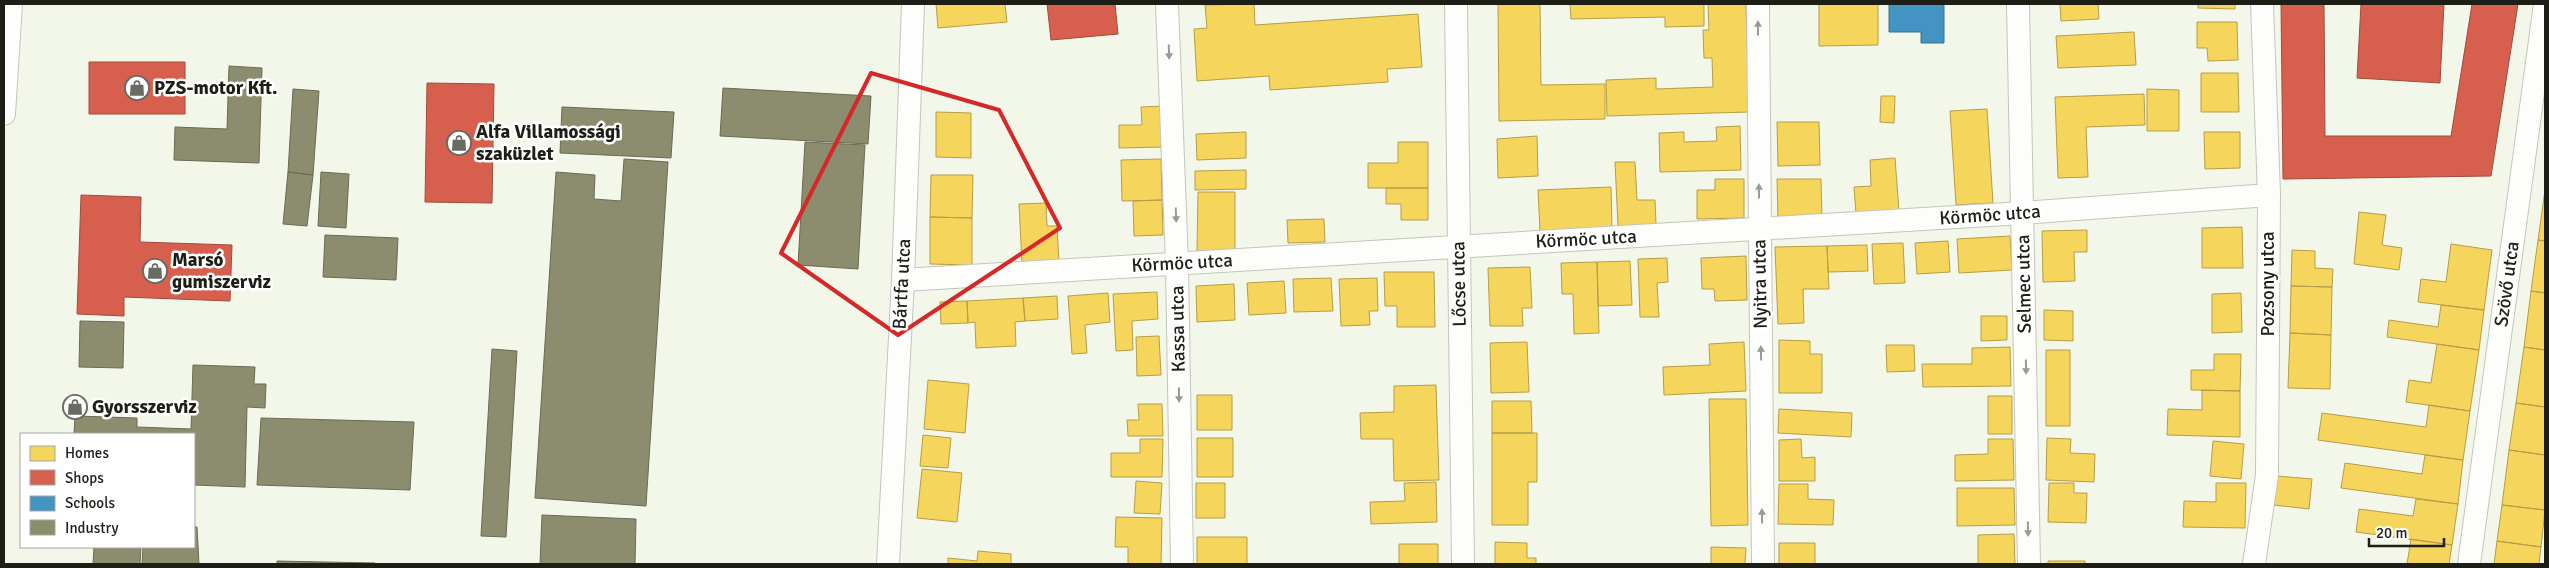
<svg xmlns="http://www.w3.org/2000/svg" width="2549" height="568" font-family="Signika,sans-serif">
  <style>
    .homes { fill: #f6d55c; stroke: #b59e47 }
    .shops { fill: #d6604d; stroke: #9e4c3d }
    .schools { fill: #4393c3; stroke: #38708f }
    .industry { fill: #8c8c6e; stroke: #6b6b54 }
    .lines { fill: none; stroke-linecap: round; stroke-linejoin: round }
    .street-casing { stroke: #c3c6bc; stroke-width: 24 }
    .street { stroke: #fdfefc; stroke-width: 22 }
    .oneway { fill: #989a95 }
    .marked { fill: none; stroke: #d62828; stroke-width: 4; stroke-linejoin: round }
    .labels { text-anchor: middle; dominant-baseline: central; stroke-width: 5; stroke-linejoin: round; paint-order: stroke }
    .poi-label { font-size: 19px; font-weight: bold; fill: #1d1f17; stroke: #fff; text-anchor: start }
    .street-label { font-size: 19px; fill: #1d1f17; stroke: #fff }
  </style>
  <rect width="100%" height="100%" fill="#f3f7ea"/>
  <!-- homes -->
  <path class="homes" d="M936,4H1005L1007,22L938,28Z
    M1254,4L1255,25L1418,14L1422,67L1387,69L1388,82L1270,90L1269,76L1197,81L1194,29L1207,28L1205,5Z
    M1498,4H1540L1541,85L1605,84V119L1499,121Z
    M1570,4H1704V26L1665,27V17L1571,19Z
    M1708,4H1746L1749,112L1607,116L1606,80L1656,78V89L1713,87L1712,58H1704L1703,30H1709Z
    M1819,4H1878V45L1819,46Z
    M2060,4H2098L2099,19L2061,21Z
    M2198,4H2235V9L2198,8Z
    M2197,22H2237L2238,60L2208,61L2207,48H2197Z
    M2134,32L2136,65L2058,68L2056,36Z
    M2201,73H2238L2239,112H2201Z
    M2147,89L2179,90V131H2147Z
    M2144,94L2145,125L2086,127L2088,177L2058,178L2055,97Z
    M1881,96H1895L1894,123L1880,122Z
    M1164,106V147L1119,148V125H1142L1141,107Z
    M1987,109L1993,203L1956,205L1950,111Z
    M936,112L971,113V158L936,157Z
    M1777,122H1819L1820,165L1778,166Z
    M1740,126L1741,170L1660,172L1659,133L1684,132V142L1717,141L1716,127Z
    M1246,132V158L1197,160L1196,134Z
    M2204,132H2240V168L2205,169Z
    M1537,136L1538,176L1498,178L1497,139Z
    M1398,142H1428V188H1368V163H1398Z
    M1895,158L1899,211L1856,214L1854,187L1871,186L1870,160Z
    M1161,159L1162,200L1122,201L1121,160Z
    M1615,162H1635L1637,200H1655L1656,224L1618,226Z
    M1246,170V189L1195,190V171Z
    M931,175H973L972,218L930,217Z
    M1715,179H1744V218L1697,219V190H1715Z
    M1777,179H1821L1822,218H1778Z
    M1611,187L1612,229L1540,231L1538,190Z
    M1386,188H1428V220H1401V204H1386Z
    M2545,190V241L2538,240Z
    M1198,192H1235V251H1197Z
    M1162,200L1163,235L1134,236L1133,201Z
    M1046,203L1047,226H1057L1059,263L1022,264L1019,204Z
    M2359,212L2386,215L2382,245L2402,248L2399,270L2354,264Z
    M930,217L972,218V265L930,264Z
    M1324,219L1325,242L1288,243L1287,220Z
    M2242,227L2243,268H2202V228Z
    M2087,230V252H2074L2075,281L2043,282L2042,231Z
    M2010,236L2012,270L1959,273L1957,239Z
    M2538,240L2545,241V293L2531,291Z
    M1948,241L1950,272L1917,274L1915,243Z
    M1903,243L1905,283L1874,284L1872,244Z
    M2451,244L2492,250L2484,310L2418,302L2421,279L2446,282Z
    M1867,245L1868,271L1828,272L1827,246Z
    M1827,246L1829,289H1803L1804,323L1778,324L1775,247Z
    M2292,250L2315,251V268L2333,269L2332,287L2291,286Z
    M1746,256L1747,300L1715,301L1714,289H1702L1701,258Z
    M1667,258L1668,282L1657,283L1659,317H1640L1638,259Z
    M1630,261L1632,305L1598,306L1597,262Z
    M1597,262L1599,333L1574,334L1573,294H1562L1561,263Z
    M1530,267L1532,308H1522L1523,326H1490L1488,268Z
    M1384,272H1434L1435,327H1397V306H1385Z
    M1331,278L1333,311L1294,312L1293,279Z
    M1377,278L1378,311H1369L1370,325L1341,326L1339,279Z
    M1284,281L1286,313L1249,315L1247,283Z
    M1234,284L1235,320L1197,322L1196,286Z
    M2291,286L2332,287L2331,335L2290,333Z
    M2531,291L2545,293V350L2524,347Z
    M1157,292L1158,319L1132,321L1133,350L1116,351L1113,294Z
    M1108,293L1110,322L1085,325L1087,353L1072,354L1068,296Z
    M2241,293L2242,332L2212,333V294Z
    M1057,296L1058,319L1025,321L1023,298Z
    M1023,298L1025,321L1015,322L1016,346L976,348L975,322L968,323L967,301Z
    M967,301L968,323L941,324L940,302Z
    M2441,305L2484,310L2479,350L2387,337L2389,320L2438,327Z
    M2044,310L2073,311V341L2044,340Z
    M1981,316H2007V340L1981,341Z
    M2290,333L2331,335L2330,389L2288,388Z
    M1159,336L1161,375L1137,376L1136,337Z
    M1779,340L1810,341V354H1822V393H1779Z
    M1527,342L1529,392L1491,393L1490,343Z
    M1744,342L1746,391L1664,395L1663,367L1710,365L1709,344Z
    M2437,344L2479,350L2470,411L2406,402L2409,380L2431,383Z
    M1886,345H1914L1915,371L1887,372Z
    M2010,347L2011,386L1923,387L1922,364H1972V348Z
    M2524,347L2545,350V407L2516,403Z
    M2046,350H2070V426H2046Z
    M2214,354H2241L2240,391L2191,390V370H2214Z
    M928,380L969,384L965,433L924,429Z
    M1436,385L1439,480L1394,481L1393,439H1361L1360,413L1394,412V386Z
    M2202,390L2240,391V437L2167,435L2168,409L2202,410Z
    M1197,395H1232V430H1197Z
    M1988,396H2012V434H1988Z
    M1709,399H1746L1748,525L1711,526Z
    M1492,401H1531L1532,433H1492Z
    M2516,403L2545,407V455L2509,450Z
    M1138,404H1162L1163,436H1128L1127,420H1139Z
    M2429,405L2470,411L2463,460L2318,440L2322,413L2426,427Z
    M1779,409L1852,413L1851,437L1778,433Z
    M1492,433H1537V482H1528V525H1492Z
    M923,435L951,438L948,468L920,466Z
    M1197,438H1233V477H1197Z
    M2047,438L2071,439L2070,453L2095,454L2094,482L2046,480Z
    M1140,439H1163L1162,477H1111V453H1140Z
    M1801,439L1802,458L1815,457V481H1779V440Z
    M1988,439H2013L2014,480L1955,481V455L1988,454Z
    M2213,441L2244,444L2241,479L2210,476Z
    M2509,450L2545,455V510L2502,505Z
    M2425,455L2463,460L2458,504L2341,488L2345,463L2422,474Z
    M922,469L962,473L957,522L917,518Z
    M2277,476L2312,479L2309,509L2274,505Z
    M1136,481L1162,483L1160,514L1134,513Z
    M1436,482L1437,522L1371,524L1370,502L1405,501L1404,483Z
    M1196,483H1225V518H1196Z
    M2049,483H2074V493H2087L2086,523L2048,522Z
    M2216,483H2246L2245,528L2183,527L2184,501L2216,502Z
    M1779,484H1808V499L1834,500L1833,525L1778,524Z
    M1957,488H2014L2015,525L1957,526Z
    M2416,499L2458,504L2452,545L2356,532L2359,509L2413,516Z
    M2502,505L2545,510L2541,547L2497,541Z
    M1116,517L1162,518L1161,564H1128V547H1115Z
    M2014,534L2015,564H1978V535Z
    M1197,537H1247V564H1197Z
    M2411,539L2452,545L2449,564H2407Z
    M2497,541L2541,547L2539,564H2494Z
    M1495,542L1527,543V558H1536V564H1495Z
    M1779,543H1815V564H1779Z
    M1399,544H1438V564H1399Z
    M1711,547L1746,548L1745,564H1711Z
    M978,551L1011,554V564H948V558L977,561Z
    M2048,561H2085V564H2048Z"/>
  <!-- shops -->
  <path class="shops" d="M1047,4H1115L1118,34L1051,40Z
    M2281,4H2324L2325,136H2451L2472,4H2518L2491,176L2283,179Z
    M2361,4H2444L2440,83L2357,78Z
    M89,62H185V114H89Z
    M427,83L494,84L492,203L425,202Z
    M81,195L141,197L140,242L232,245L230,301L124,297V316L77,314Z"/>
  <!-- schools -->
  <path class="schools" d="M1889,4H1944V43H1921V32H1889Z"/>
  <!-- industry -->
  <path class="industry" d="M229,66L262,68L259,163L174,160L175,127L227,129Z
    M723,88L871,96L868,144L720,136Z
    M293,89L319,91L313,175L288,172Z
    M562,107L674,112L671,158L560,153Z
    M805,142L865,145L858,269L798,265Z
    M624,159L668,162L646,506L535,498L556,172L595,175L594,199L621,201Z
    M288,172L313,175L307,226L283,224Z
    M321,172L349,174L346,228L318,226Z
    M325,235L398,238L396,280L323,277Z
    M80,321L124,322L123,368L79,367Z
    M492,349L517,351L506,537L481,536Z
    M193,365L255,367L254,384H266L265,408L247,407L245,487L194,485V434H74L75,416L137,418V427L191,429Z
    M261,418L414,422L410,490L257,485Z
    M542,515L636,519L635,564H540Z
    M194,527H197L199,564H142L143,547H194Z
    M94,547H141L140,564H93Z
    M277,561L375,563V564H277Z"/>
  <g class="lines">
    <defs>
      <path id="street" d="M1167,4L1177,263L1182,564
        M1456,4L1463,564
        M1758,4L1763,564
        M2018,4L2029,564
        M4,114L11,4
        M903,280L2023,213L2269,195
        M888,564L903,280L913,4
        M2254,564L2267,475L2269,195L2262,4
        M2469,564L2545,4"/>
    </defs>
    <!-- street casing -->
    <use href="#street" class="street-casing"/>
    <!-- street -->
    <use href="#street" class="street"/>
  </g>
  <!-- one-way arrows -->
  <defs><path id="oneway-solid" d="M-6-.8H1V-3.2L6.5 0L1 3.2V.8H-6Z" transform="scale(1.25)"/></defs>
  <g class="oneway">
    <use href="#oneway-solid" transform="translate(1758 28) rotate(-90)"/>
    <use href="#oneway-solid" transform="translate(1169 52) rotate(88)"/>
    <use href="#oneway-solid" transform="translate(1759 191) rotate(-90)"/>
    <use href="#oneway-solid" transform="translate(1176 215) rotate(88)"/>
    <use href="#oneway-solid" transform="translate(1761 353) rotate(-91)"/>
    <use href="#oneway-solid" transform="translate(2026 367) rotate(89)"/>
    <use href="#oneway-solid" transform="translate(1179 395) rotate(89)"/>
    <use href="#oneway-solid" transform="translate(1762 516) rotate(-91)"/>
    <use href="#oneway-solid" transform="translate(2028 529) rotate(89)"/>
  </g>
  <!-- marked area -->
  <path class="marked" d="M871,73L999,110L1060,228L898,335L781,253Z"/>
  <!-- icons -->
  <defs>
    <symbol id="shop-ring" viewBox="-11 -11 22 22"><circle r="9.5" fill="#fff" stroke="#686b61" stroke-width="1.5"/><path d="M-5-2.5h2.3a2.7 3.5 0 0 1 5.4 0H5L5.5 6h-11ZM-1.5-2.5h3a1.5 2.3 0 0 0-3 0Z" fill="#686b61"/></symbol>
  </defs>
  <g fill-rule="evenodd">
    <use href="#shop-ring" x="123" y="74" width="28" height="28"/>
    <use href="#shop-ring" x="445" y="129" width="28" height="28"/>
    <use href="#shop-ring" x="141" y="257" width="28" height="28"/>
    <use href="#shop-ring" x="61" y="393" width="28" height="28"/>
  </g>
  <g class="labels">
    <!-- poi labels -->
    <g class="poi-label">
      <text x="154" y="88">PZS-motor Kft.</text>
      <text x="476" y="132">Alfa Villamossági<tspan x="476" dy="22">szaküzlet</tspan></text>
      <text x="172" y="260">Marsó<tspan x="172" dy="22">gumiszerviz</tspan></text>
      <text x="92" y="407">Gyorsszerviz</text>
    </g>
    <!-- street labels -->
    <g class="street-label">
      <text transform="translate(1990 215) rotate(-4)">Körmöc utca</text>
      <text transform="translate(1586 239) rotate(-3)">Körmöc utca</text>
      <text transform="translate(1182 263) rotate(-3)">Körmöc utca</text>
      <text transform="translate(902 284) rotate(-87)">Bártfa utca</text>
      <text transform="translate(1459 284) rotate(-91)">Lőcse utca</text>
      <text transform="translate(1760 284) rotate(-91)">Nyitra utca</text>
      <text transform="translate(2024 284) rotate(-91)">Selmec utca</text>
      <text transform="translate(2268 284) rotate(-90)">Pozsony utca</text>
      <text transform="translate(2507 284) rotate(-82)">Szövő utca</text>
      <text transform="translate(1178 329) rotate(-91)">Kassa utca</text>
    </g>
  </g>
  <!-- border -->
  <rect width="2549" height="568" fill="none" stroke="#1d1f17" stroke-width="10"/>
  <!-- legend -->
  <rect x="20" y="433" width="175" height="115" fill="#ffffff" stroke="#a5a5a2"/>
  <rect x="30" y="446" width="25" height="15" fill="#f6d55c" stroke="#a5a5a2"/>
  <text x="65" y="458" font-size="15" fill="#1d1f17">Homes</text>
  <rect x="30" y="470" width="25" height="15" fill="#d6604d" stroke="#a5a5a2"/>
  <text x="65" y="483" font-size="15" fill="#1d1f17">Shops</text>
  <rect x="30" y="496" width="25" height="15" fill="#4393c3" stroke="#a5a5a2"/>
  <text x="65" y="508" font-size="15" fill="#1d1f17">Schools</text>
  <rect x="30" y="520" width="25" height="15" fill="#8c8c6e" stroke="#a5a5a2"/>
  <text x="65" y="533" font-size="15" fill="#1d1f17">Industry</text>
  <!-- scale -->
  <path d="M2369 538v8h75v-8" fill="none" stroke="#1d1f17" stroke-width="2.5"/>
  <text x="2376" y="538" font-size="15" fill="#1d1f17" stroke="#ffffff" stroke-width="4" paint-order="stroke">20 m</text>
</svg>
